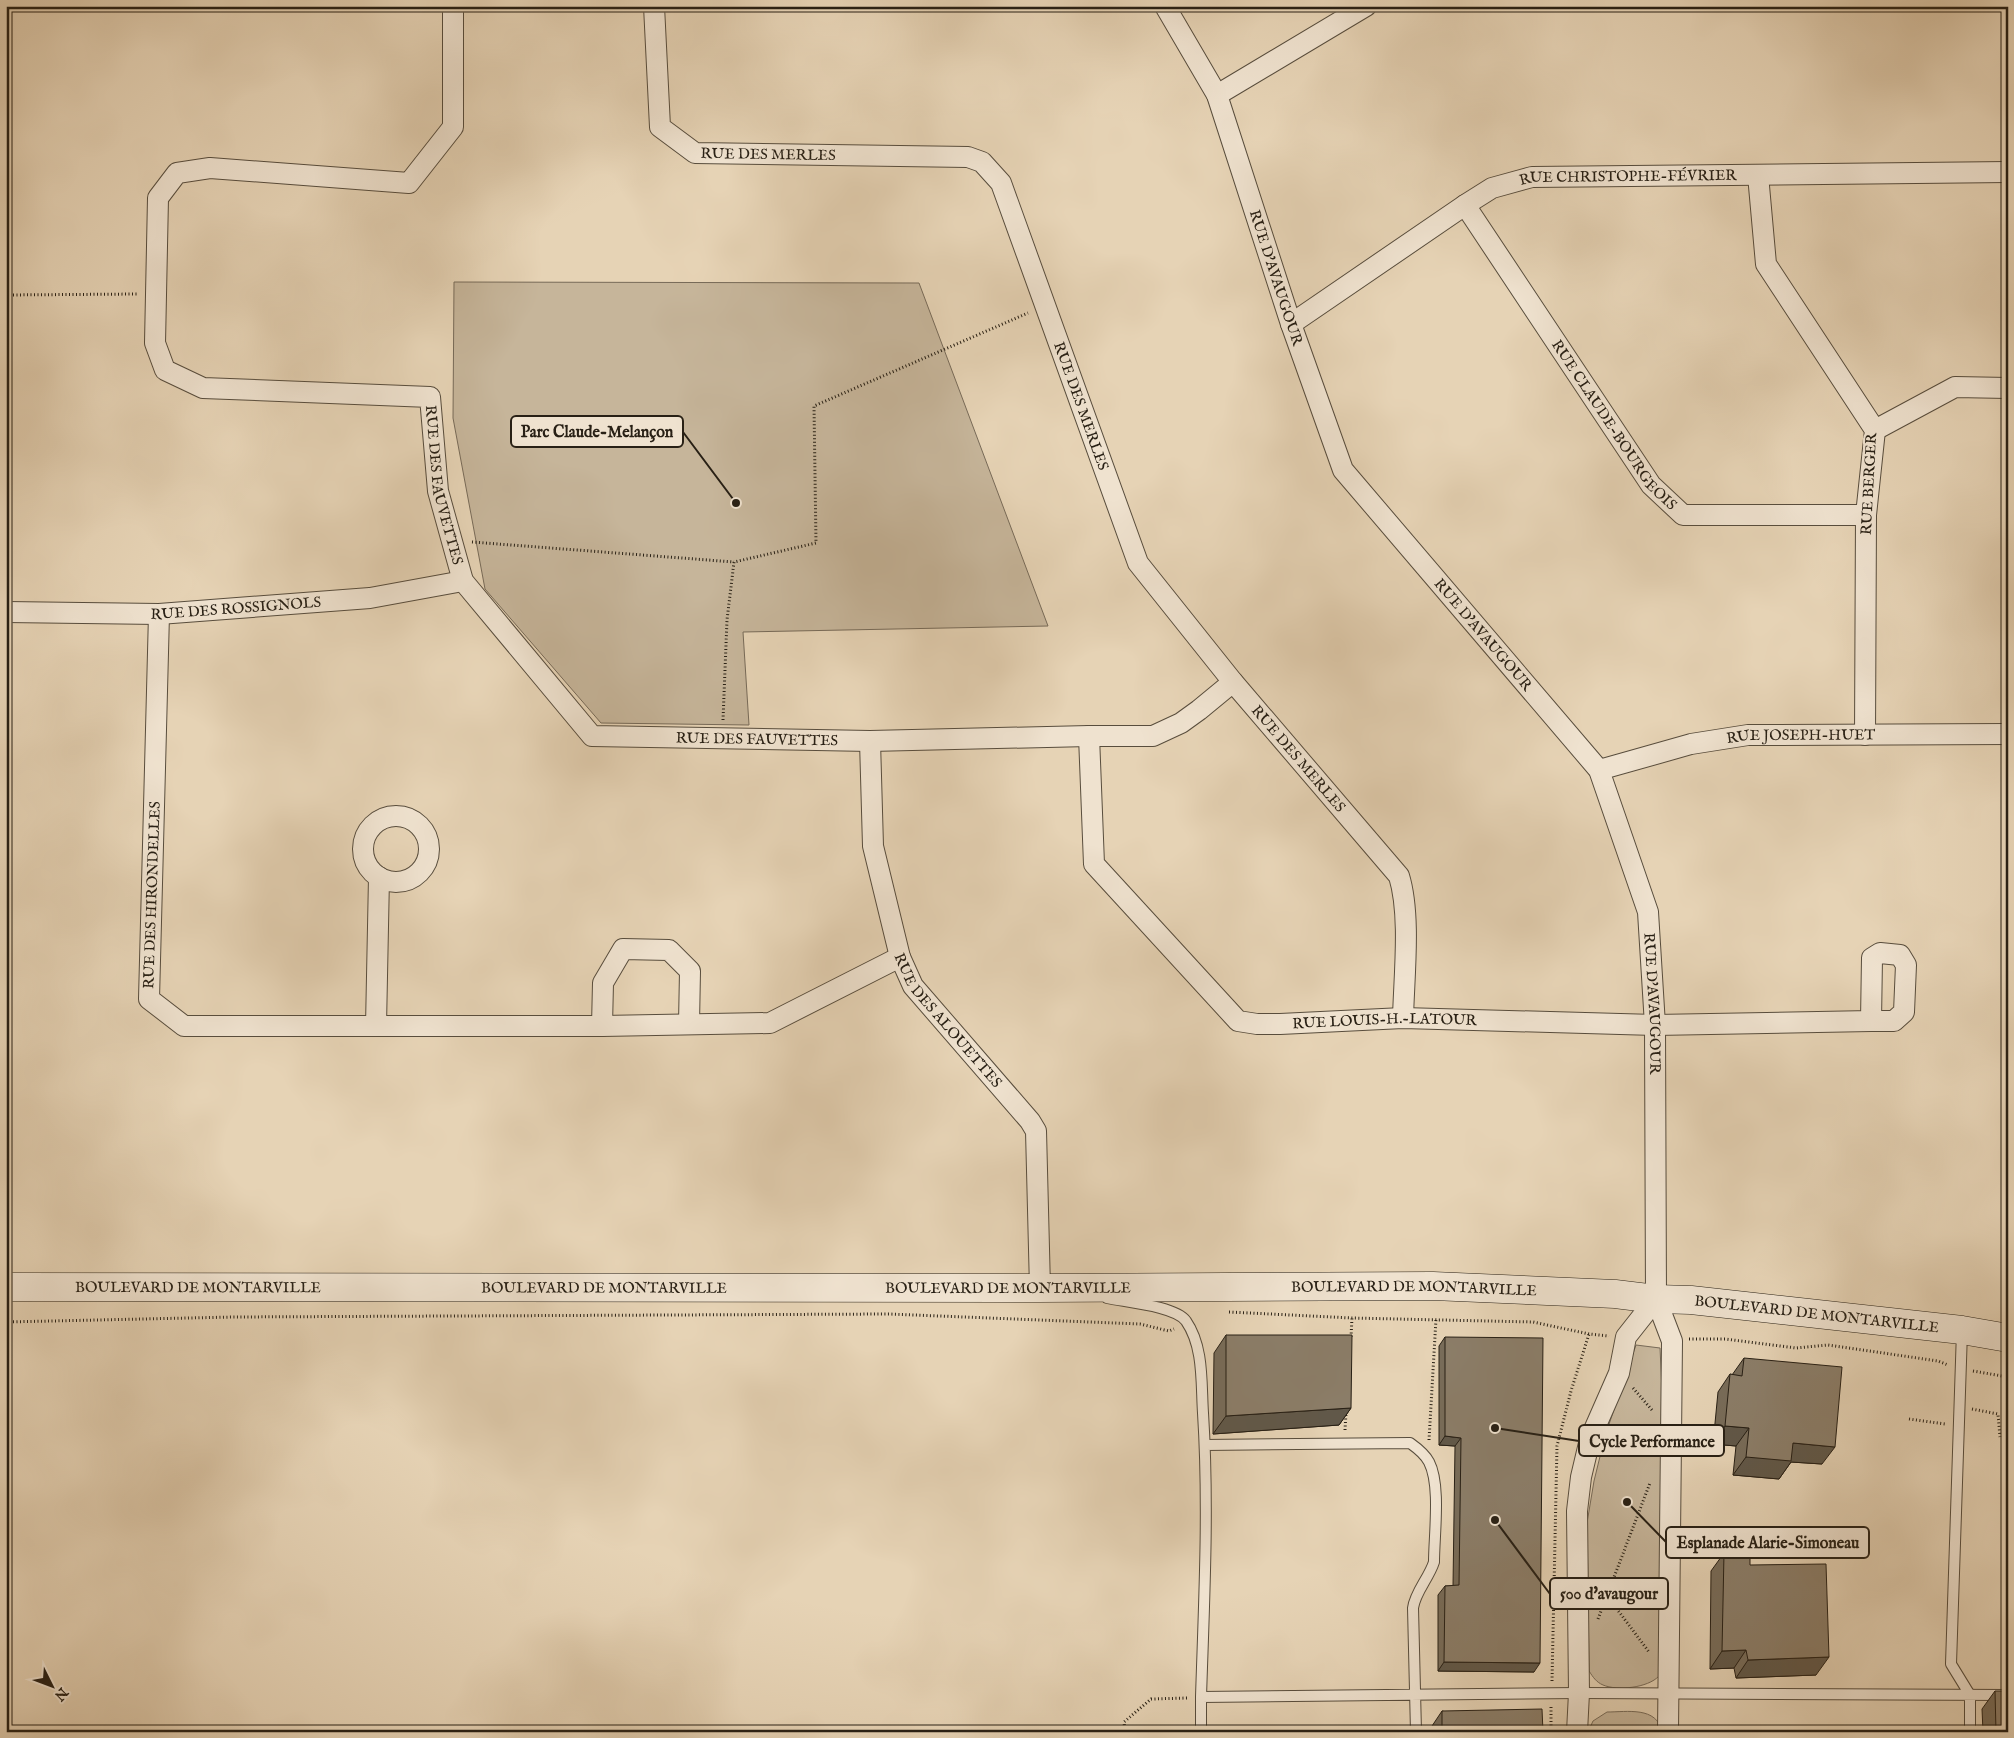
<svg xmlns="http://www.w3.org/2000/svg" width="2014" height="1738" font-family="'IM FELL English',serif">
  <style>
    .green { fill: #c6b59a; stroke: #776a58 }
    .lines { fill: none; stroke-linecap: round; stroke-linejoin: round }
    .lane-casing { stroke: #584d3d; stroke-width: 12 }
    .street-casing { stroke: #584d3d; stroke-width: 22 }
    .secondary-casing { stroke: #282015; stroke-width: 29 }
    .path { stroke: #282015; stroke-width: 3; stroke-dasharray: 1 2.5; stroke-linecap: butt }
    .lane { stroke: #efe2cf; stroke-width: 10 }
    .street { stroke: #efe2cf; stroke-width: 20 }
    .secondary { stroke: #efe2cf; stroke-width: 28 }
    .wall { fill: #786c59; stroke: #282015 }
    .shaded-wall { fill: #615849; stroke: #282015 }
    .building { fill: #8b7d68; stroke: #282015 }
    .labels { text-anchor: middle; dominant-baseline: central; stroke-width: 4.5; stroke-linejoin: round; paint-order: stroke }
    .street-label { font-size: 15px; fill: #282015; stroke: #efe2cf }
    .leader { fill: none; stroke: #282015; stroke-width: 2 }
    .callout-dot { fill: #282015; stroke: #efe2cf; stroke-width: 2 }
    .callout { fill: #efe2cf; stroke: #282015; stroke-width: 2 }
    .callout-label { font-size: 16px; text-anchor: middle; font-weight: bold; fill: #282015 }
  </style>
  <rect width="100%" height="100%" fill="#e6d3b5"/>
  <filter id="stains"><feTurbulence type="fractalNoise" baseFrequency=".004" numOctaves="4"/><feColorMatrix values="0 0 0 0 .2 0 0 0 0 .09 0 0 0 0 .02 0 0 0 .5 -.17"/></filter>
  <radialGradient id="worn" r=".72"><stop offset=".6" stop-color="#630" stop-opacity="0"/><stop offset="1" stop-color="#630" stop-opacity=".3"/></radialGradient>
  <!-- green -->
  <path class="green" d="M454,282L919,283L1048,626L743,632L749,725L601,723L485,589L453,418Z
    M1636,1345L1660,1348L1664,1432L1659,1676C1648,1688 1617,1691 1603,1685C1596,1682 1593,1677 1589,1671L1587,1523L1594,1481L1605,1436Z
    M1607,1712C1627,1712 1657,1706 1662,1732H1588L1593,1721Z"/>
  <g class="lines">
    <defs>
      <path id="lane" d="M1107,1298C1125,1302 1175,1306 1186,1321C1204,1347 1201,1383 1203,1413C1209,1508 1204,1602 1201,1697
        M1962,1331L1951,1664L1970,1695V1732
        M1205,1445L1410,1443C1417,1448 1425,1454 1429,1462C1441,1485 1434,1535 1434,1562C1429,1578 1415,1592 1413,1608L1416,1732
        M1201,1732V1697L1579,1693L2008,1695"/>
      <g id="street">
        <path id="s1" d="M453,6V127L409,183L210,168L177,173L158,198L155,343L165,370L203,388L430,397L438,491L463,581L592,736L870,741L1089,736H1153L1181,723L1199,710L1233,682"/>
        <path id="s2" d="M654,6L660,127L695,153L968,157L982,162L1001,183L1138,563L1233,682L1399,876C1411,915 1404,976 1403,1018"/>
        <path id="s3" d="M1165,6L1217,95L1291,324L1343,470L1599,770L1648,912L1655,1025L1656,1299L1672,1341L1668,1732"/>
        <path d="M1217,95L1366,6"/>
        <path d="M1758,175L1766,264L1875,430L1866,515L1865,735"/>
        <path id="s4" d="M1465,205L1651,485L1683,515H1866"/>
        <path id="s5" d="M1291,324L1465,205L1492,188L1532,177L2008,172"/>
        <path d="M1875,430L1955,387L2008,388"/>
        <path id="s6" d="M6,612L159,614L370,598L463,581"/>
        <path d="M159,614L149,999L184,1026H602L770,1023L900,957"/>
        <path id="s7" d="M1089,736L1094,864L1238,1021L1257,1024H1280L1403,1018L1655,1025L1871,1021H1894L1904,1012L1906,965L1900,955L1880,953L1872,958L1871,1021"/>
        <path id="s8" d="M870,741L873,846L900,957L913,986L1030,1121L1036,1131L1040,1288"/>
        <path id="s9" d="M1599,770L1691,744L1748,735L2008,734"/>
        <circle cx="396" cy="849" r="33"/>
        <path d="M376,1026L379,877"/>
        <path d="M602,1026L603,983L623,949L669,950L690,971L689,1024"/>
        <path d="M1577,1732L1579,1693L1577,1511L1581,1477L1590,1439L1619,1373L1626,1337L1656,1299"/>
      </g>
      <g id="secondary">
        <path id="s10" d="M6,1287L1040,1288L1433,1286L1615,1294L1656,1299L1691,1300L1962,1330L2008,1338"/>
      </g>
    </defs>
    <!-- lane casing -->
    <use href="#lane" class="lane-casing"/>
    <!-- street casing -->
    <use href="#street" class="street-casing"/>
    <!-- secondary casing -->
    <use href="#secondary" class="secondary-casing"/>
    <!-- path -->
    <path class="path" d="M6,295L138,294
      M472,542L734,562
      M723,720L727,620L734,562L816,543L814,406L1028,313
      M1229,1312L1352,1318L1533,1322L1589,1334L1609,1336
      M6,1322L234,1317L889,1314L1140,1324L1169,1331L1174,1329
      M1351,1337L1352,1318
      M1689,1339H1725L1796,1348L1828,1345L1938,1361L1948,1365
      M1973,1371L2008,1377
      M1633,1388L1652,1410
      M1972,1409L1998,1414L2000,1437
      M1909,1419L1945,1424
      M1345,1430L1346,1413
      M1429,1440L1436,1319
      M1608,1597L1649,1652
      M1598,1619L1650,1483
      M1552,1681L1557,1446L1571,1391L1589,1334
      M1551,1707V1732
      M1125,1732L1124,1722L1151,1699L1187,1698"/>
    <!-- lane -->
    <use href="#lane" class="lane"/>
    <!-- street -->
    <use href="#street" class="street"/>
    <!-- secondary -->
    <use href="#secondary" class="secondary"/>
  </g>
  <!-- wall -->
  <path class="wall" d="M1226,1335L1351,1408L1339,1425L1213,1434L1214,1353Z
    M1445,1337L1534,1672L1438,1671V1595L1445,1586H1453L1455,1446L1439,1445V1346Z
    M1744,1358L1822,1464L1791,1462L1779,1479L1733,1475L1736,1446L1713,1444L1718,1392L1730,1374L1732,1375Z
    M1724,1553L1750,1565L1816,1675L1736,1678L1734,1668L1710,1669L1711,1571Z
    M1995,1691L2008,1732H1983L1982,1709Z
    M1442,1711L1543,1732H1430V1729Z"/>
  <!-- shaded-wall -->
  <path class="shaded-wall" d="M1351,1408L1339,1425L1213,1434L1226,1416Z
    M1725,1426L1749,1428L1736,1446L1713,1444Z
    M1445,1436L1461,1438L1455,1446L1439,1445Z
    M1793,1443L1835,1447L1822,1464L1791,1462L1779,1479L1733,1475L1746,1457Z
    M1746,1650L1734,1668L1710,1669L1722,1651Z
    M1829,1657L1816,1675L1736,1678L1748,1660Z
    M1444,1662L1540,1663L1534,1672L1438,1671Z"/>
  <!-- building -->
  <path class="building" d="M1226,1335H1352L1351,1408L1226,1416Z
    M1445,1337L1543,1338L1540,1663L1444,1662L1445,1586L1459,1585L1461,1438L1445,1436Z
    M1744,1358L1842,1367L1835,1447L1793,1443L1791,1461L1746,1457L1749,1428L1725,1426L1730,1374L1742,1376Z
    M1750,1551V1565L1826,1564L1829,1657L1748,1660L1746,1650L1722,1651L1724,1553Z
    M1995,1691H2008V1732H1996Z
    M1542,1709L1543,1732H1442V1711Z
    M1726,1730L1808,1731V1732H1726Z"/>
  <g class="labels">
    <!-- street labels -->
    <g class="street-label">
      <text stroke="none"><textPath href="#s2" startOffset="238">RUE DES MERLES</textPath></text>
      <text stroke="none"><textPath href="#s5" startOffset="380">RUE CHRISTOPHE-FÉVRIER</textPath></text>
      <text stroke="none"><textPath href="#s3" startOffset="295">RUE D'AVAUGOUR</textPath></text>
      <text stroke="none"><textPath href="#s2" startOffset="718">RUE DES MERLES</textPath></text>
      <text stroke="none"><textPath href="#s4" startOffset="266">RUE CLAUDE-BOURGEOIS</textPath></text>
      <text transform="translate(1869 484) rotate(-87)">RUE BERGER</text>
      <text stroke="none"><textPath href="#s1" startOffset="989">RUE DES FAUVETTES</textPath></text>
      <text stroke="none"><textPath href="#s6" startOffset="230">RUE DES ROSSIGNOLS</textPath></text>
      <text stroke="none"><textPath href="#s3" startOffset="715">RUE D'AVAUGOUR</textPath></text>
      <text stroke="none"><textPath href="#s9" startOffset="206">RUE JOSEPH-HUET</textPath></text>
      <text stroke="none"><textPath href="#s1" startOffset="1454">RUE DES FAUVETTES</textPath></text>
      <text stroke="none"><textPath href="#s2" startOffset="1138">RUE DES MERLES</textPath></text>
      <text transform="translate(152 895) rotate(-88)">RUE DES HIRONDELLES</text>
      <text stroke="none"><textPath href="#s3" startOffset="1135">RUE D'AVAUGOUR</textPath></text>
      <text stroke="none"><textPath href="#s8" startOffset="299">RUE DES ALOUETTES</textPath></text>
      <text stroke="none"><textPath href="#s7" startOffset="488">RUE LOUIS-H.-LATOUR</textPath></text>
      <text stroke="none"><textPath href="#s10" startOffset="192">BOULEVARD DE MONTARVILLE</textPath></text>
      <text stroke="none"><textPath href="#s10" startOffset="598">BOULEVARD DE MONTARVILLE</textPath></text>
      <text stroke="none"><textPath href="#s10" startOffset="1002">BOULEVARD DE MONTARVILLE</textPath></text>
      <text stroke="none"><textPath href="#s10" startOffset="1408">BOULEVARD DE MONTARVILLE</textPath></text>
      <text stroke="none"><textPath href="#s10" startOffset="1812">BOULEVARD DE MONTARVILLE</textPath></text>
    </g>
  </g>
  <!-- callouts -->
  <path class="leader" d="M736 503L683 432M1495 1428L1579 1441M1627 1502L1666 1542M1495 1520L1550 1594"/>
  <g class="callout-dot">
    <circle cx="736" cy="503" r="5"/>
    <circle cx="1495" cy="1428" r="5"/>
    <circle cx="1627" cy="1502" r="5"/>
    <circle cx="1495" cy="1520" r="5"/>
  </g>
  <g class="callout">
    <rect x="511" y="416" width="172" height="31" rx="5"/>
    <rect x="1579" y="1425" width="145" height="31" rx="5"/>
    <rect x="1666" y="1527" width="203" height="31" rx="5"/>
    <rect x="1550" y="1578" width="118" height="31" rx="5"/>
  </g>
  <g class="callout-label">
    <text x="597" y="437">Parc Claude-Melançon</text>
    <text x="1652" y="1447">Cycle Performance</text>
    <text x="1768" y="1548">Esplanade Alarie-Simoneau</text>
    <text x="1609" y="1599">500 d'avaugour</text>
  </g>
  <!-- margin -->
  <rect width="2014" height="1738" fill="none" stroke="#e6d3b5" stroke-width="25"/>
  <rect x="8" y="8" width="1999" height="1723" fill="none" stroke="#282015" stroke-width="2.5"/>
  <rect x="12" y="12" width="1989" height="1713" fill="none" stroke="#282015"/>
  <!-- north arrow -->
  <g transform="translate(52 1686) rotate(132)" stroke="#efe2cf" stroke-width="4" paint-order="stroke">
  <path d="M0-4L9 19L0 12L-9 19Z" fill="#282015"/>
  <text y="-8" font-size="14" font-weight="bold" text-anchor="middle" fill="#282015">N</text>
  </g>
  <rect width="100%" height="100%" filter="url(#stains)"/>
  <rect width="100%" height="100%" fill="url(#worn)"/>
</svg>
